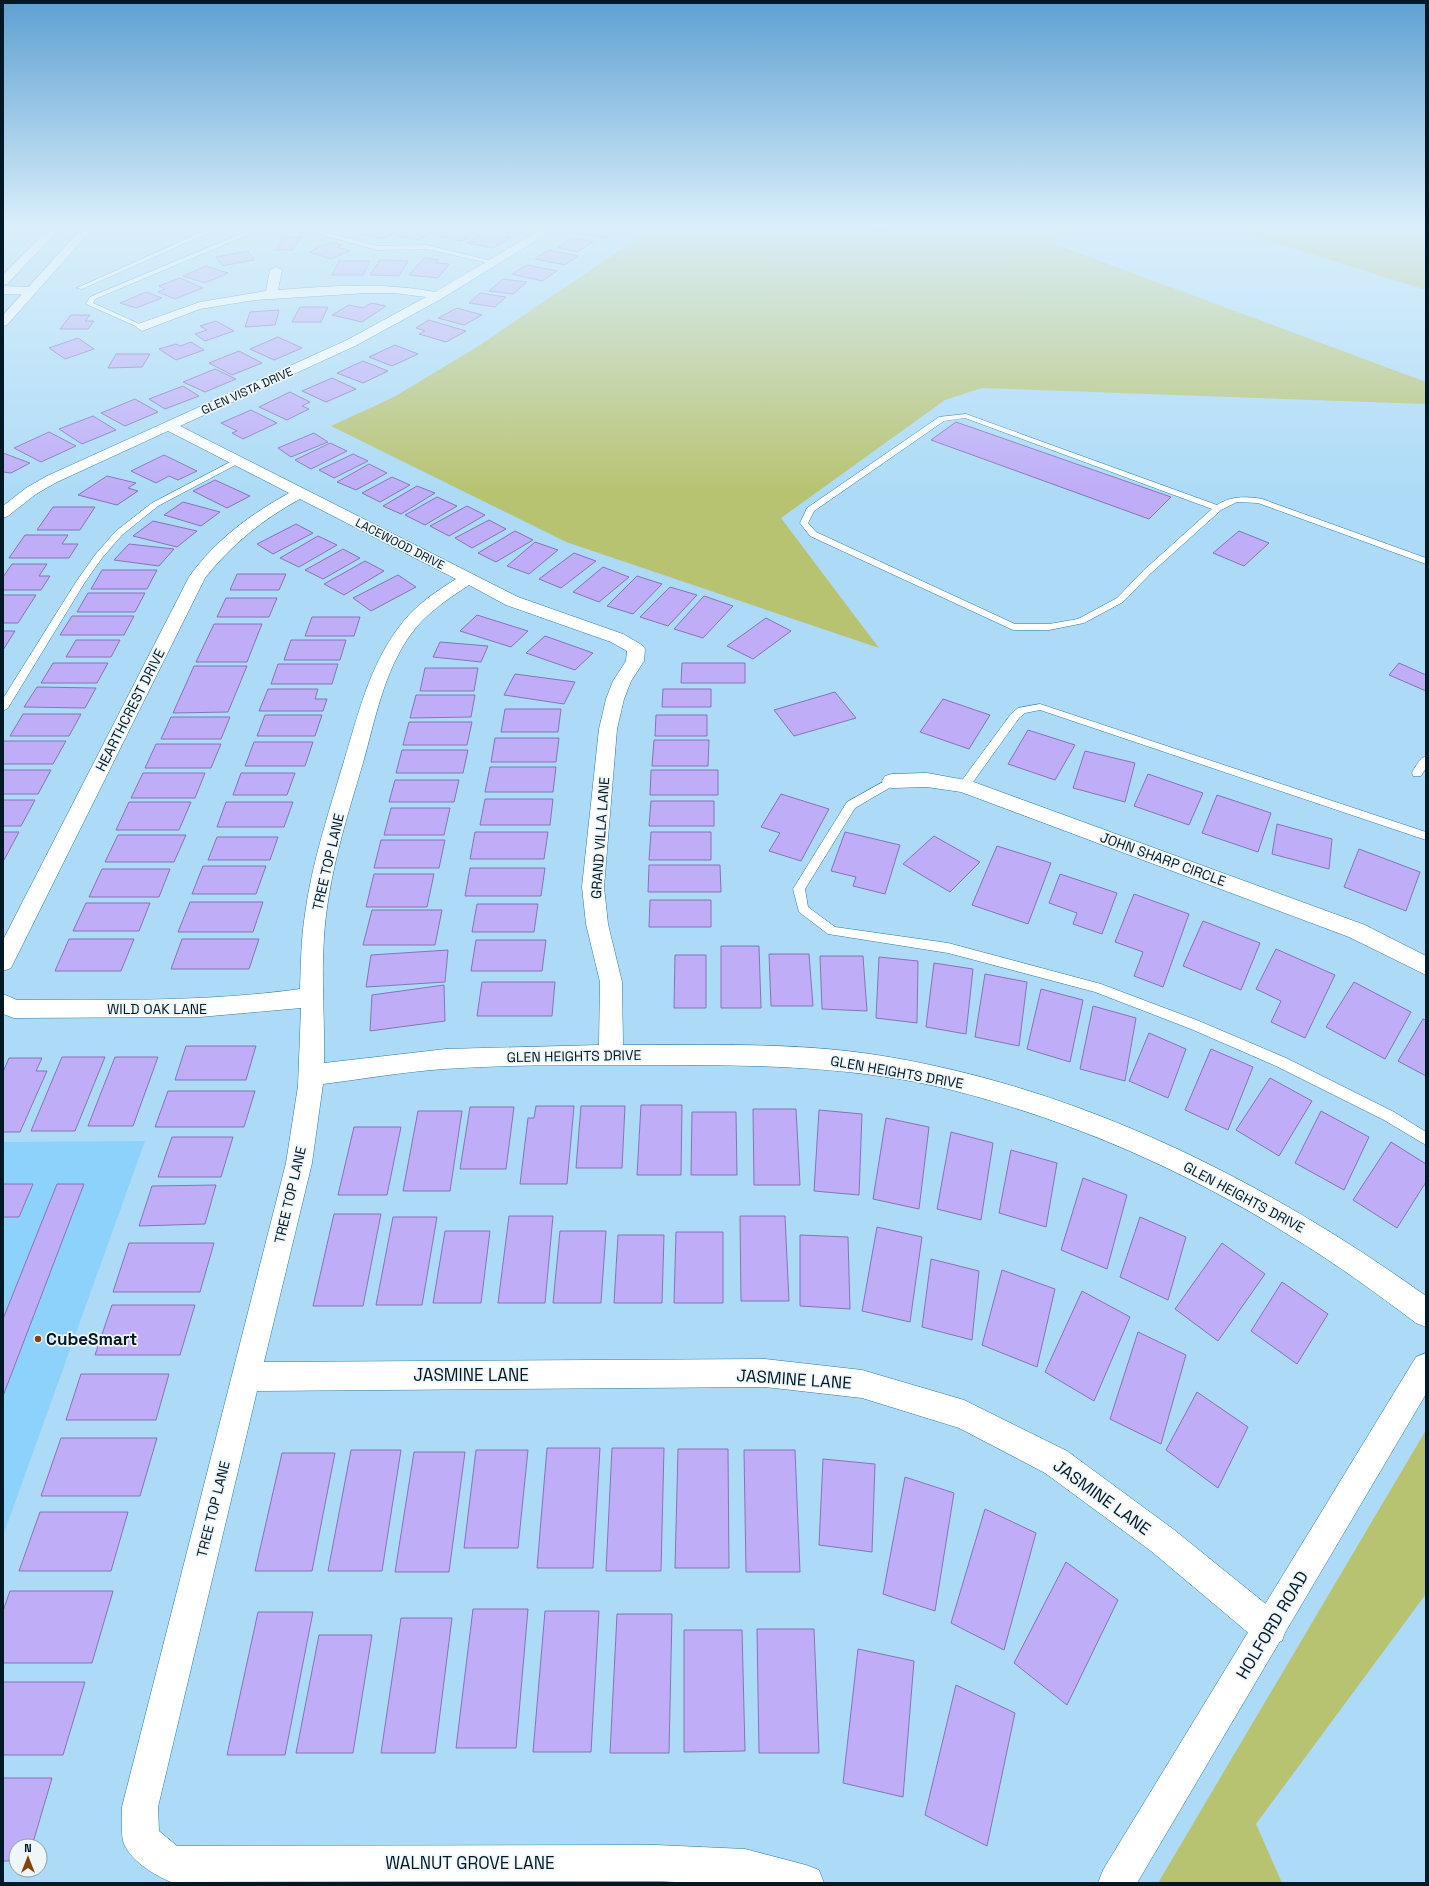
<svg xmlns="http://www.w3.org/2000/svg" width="1429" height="1886" font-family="'Space Grotesk',sans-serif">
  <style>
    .built { fill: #8dd2fa }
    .green { fill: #b8c371 }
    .building { fill: #bfadf7; stroke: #8674b8 }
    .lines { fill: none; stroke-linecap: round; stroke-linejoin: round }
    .lane-casing { stroke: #287ca7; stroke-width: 1 }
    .street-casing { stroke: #287ca7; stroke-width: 1 }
    .secondary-casing { stroke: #287ca7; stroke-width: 1 }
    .path { stroke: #79a0b8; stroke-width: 1.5; stroke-dasharray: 1.5 1; stroke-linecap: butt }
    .lane { fill: #fff; fill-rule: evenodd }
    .street { fill: #fff; fill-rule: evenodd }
    .secondary { fill: #fff; fill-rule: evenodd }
    .poi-dot { fill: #834409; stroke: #eef6fa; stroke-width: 1.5 }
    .labels { text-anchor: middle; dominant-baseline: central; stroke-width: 3.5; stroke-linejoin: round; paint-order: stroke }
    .far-street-label { font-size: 12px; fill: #011926; stroke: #eef6fa }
    .street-label { font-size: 14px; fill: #011926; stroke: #eef6fa }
    .near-poi-label { font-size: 17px; font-weight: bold; fill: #011926; stroke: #eef6fa; text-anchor: start }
    .near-street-label { font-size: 17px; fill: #011926; stroke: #eef6fa }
  </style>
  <rect width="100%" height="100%" fill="#addbf7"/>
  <!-- built -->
  <path class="built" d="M145,1141L3,1536V1142Z"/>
  <!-- green -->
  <path class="green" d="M653,228H1071L1049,242L1426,382V404L982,388L945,400L781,518L879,648L566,542L331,426L394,397L477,347Z
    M1228,228H1426V290Z
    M1426,1430V1594L1256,1824L1282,1883H1158Z"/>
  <!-- building -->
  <path class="building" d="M374,228H398L400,229L383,239L362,234Z
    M422,228L439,229L418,240L397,235L408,229L416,231Z
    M453,228H475L481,230L461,241L439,236Z
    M583,228H611L618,230L605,238L577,233Z
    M867,228H892L890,232Z
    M485,232L511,237L493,248L467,243Z
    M284,237H301L293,250H276Z
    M573,238L593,242L577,252L557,247Z
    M332,242L342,245L337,247L350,251L331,259L309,252Z
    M548,250L578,256L565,265L535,259Z
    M248,251L254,260L222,266L216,257Z
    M424,258L439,260L436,263L449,264L438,278L409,275Z
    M380,260L408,261L399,276L370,275Z
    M339,261H370L363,275H332Z
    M527,265L557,271L542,281L512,274Z
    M206,266L228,273L205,283L183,276Z
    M180,278L203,288L175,299L158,292L165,289L159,286Z
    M503,279L527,282L513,294L489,291Z
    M146,292L162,298L136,308L120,303Z
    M480,293L506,297L495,307L469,303Z
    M371,303L386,306L362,322L332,315L349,305L363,308Z
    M300,307H328L321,322H292Z
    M457,308L482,315L464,325L438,318Z
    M279,310L275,325L245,327L250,312Z
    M71,315H90L85,321H94L88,329H60Z
    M429,320L466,331L446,342L419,334L425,331L416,328Z
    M216,321L234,331L205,341L195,334L207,330L200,326Z
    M278,337L302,348L274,360L250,349Z
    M78,338L94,349L65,359L49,348Z
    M191,342L204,350L176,360L159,349L176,344L180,346Z
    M395,345L418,354L392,366L369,357Z
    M239,351L262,363L232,375L209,363Z
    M116,354H150L142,367L108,368Z
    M363,361L388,371L363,383L337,373Z
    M215,369L236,379L205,392L183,382Z
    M332,378L356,389L326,402L302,391Z
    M183,386L199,396L165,409L149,399Z
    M290,392L310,402L302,406L309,409L287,420L259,407Z
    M135,399L158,412L125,426L101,413Z
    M251,410L277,423L243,439L232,433L237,431L221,423Z
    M93,416L116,430L82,444L59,429Z
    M956,422L1171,497L1149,519L931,440Z
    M49,432L76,446L41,462L14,448Z
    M314,433L328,442L291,457L278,448Z
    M330,443L347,451L311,469L295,460Z
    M3,453L30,463L11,473L3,472Z
    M353,454L368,461L334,478L319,470Z
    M164,455L197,471L178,480L169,476L156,483L131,471Z
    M369,464L387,473L356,490L337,482Z
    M107,476L136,483L128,488L138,491L117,505L78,495Z
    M392,477L410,485L380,502L362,493Z
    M215,480L250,496L227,508L193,491Z
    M417,486L435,493L401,514L383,506Z
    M437,497L457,506L425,525L405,515Z
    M183,502L220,512L201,526L164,515Z
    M467,506L485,515L449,536L430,526Z
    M53,507H95L80,530H37Z
    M489,520L506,529L472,548L455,538Z
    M153,521L197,531L177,547L133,536Z
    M296,524L313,533L273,554L257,544Z
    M515,531L533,540L496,562L478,553Z
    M1239,531L1269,543L1244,566L1213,553Z
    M25,535H68L62,544H78L69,558H9Z
    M318,536L337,545L299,567L280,558Z
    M535,542L558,550L529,574L507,566Z
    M129,544L174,549L159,566L114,560Z
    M343,549L360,558L323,579L305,570Z
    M574,553L596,561L561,588L539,579Z
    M365,561L384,571L344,595L324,584Z
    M12,564H47L39,576H50L41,590H3V577Z
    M603,567L629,577L599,602L573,592Z
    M102,570H157L147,589H91Z
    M237,574H286L279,590H230Z
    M398,575L416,587L371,611L353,598Z
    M637,576L662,584L633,614L607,606Z
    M670,587L697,595L668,626L640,617Z
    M88,593H145L135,612H77Z
    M3,595H36L18,623H3Z
    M704,596L733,606L703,638L674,629Z
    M226,598H277L269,617H217Z
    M477,615L528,631L511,647L460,631Z
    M72,616H134L124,635H60Z
    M312,617H360L354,636H305Z
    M766,618L791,631L753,659L727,646Z
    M214,624H262L247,662H196Z
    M3,631H15L3,650Z
    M545,636L593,653L575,670L526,653Z
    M76,640H120L111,657H66Z
    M291,640H346L340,660H284Z
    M440,642L488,646L481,662L433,657Z
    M53,663H108L97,683H41Z
    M682,663H745V683H681Z
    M1399,663L1426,675V691L1389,675Z
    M278,664H338L332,684H271Z
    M194,666H247L228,712L173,713Z
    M425,668H478L474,691H420Z
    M515,674L575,682L564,704L504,695Z
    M37,687L96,688L85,708L24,707Z
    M268,689H318L315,699H327L323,711H259Z
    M663,689H711V707H662Z
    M835,692L856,718L794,736L774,710Z
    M416,695H475L471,717L410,718Z
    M943,699L990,715L969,749L920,732Z
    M505,709H561L558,732H501Z
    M23,714H81L69,736H10Z
    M265,715H322L315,736H257Z
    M656,715H707V736H655Z
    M171,717H230L221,739H161Z
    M409,722H472L467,745H403Z
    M1028,730L1075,745L1055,780L1008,764Z
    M495,738H559L556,762H491Z
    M654,740H709L708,766H652Z
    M3,741H66L53,764H3Z
    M254,742H313L305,766H245Z
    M156,744H221L211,768H145Z
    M402,750H468L463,773H396Z
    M1085,751L1135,763L1125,802L1073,788Z
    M490,767H556L553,792H485Z
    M3,770H51L38,794H3Z
    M651,770H718V795H650Z
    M143,773H205L195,798H131Z
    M241,773H295L287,795H233Z
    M1148,774L1203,793L1189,825L1134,806Z
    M395,780H459L454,802H389Z
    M781,794L829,809L801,861L769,851L780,833L761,827Z
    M1217,795L1271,813L1258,852L1202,833Z
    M485,799H553L550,825H480Z
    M3,800H35L21,826H3Z
    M651,801H714V826H649Z
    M129,802H191L179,830H116Z
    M226,802H293L284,827H217Z
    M391,808H450L444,835H384Z
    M1277,824L1332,839L1329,869L1272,854Z
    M3,832H19L4,860H3Z
    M475,832H548L544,859H470Z
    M651,832H711V860H649Z
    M845,832L900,845L885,894L853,886L856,877L831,871Z
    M118,835H186L174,862H105Z
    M934,836L980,862L950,892L903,864Z
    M217,837H278L270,860H208Z
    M381,840H445L439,868H374Z
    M997,846L1051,863L1028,924L972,905Z
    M1359,849L1420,872L1406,911L1344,887Z
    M649,865H720L721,892H648Z
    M203,866H266L256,894H192Z
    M470,868H545L541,896H465Z
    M102,869H170L159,897H89Z
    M374,874H434L427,907H366Z
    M1060,874L1117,893L1102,934L1073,924L1077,913L1049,903Z
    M1134,894L1189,914L1163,987L1134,976L1143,952L1115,942Z
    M650,900H711V927H649Z
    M190,902H263L253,932H178Z
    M86,903H150L139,931H73Z
    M477,904H538L534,932H472Z
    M372,910H442L435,945H363Z
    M1203,921L1260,943L1241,990L1183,966Z
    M69,939H134L121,971H55Z
    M182,939H259L249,969H171Z
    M476,940H546L542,971H471Z
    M721,946H759L761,1008H721Z
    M1276,949L1335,975L1305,1038L1271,1022L1281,1001L1256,989Z
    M448,950L445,982L366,987L371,955Z
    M769,954H809L813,1006H771Z
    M675,955H706V1008H674Z
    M820,956H863L867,1011L822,1009Z
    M879,957L918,961L917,1023L876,1018Z
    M934,963L973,969L966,1034L926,1027Z
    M985,974L1027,982L1019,1046L975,1037Z
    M482,982H555L552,1016H477Z
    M1354,982L1411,1012L1385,1059L1326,1027Z
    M444,985L445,1021L370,1031L372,995Z
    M1041,989L1083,1000L1070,1062L1027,1049Z
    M1093,1006L1136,1018L1125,1081L1080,1069Z
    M1423,1019L1426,1020V1076L1398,1061Z
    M1149,1033L1186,1049L1168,1098L1129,1081Z
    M186,1046H256L246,1080H175Z
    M1211,1049L1253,1067L1228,1130L1185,1110Z
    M62,1057H105L75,1131H31Z
    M115,1057H158L133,1126H88Z
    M9,1058H42L36,1071H47L20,1132H3V1072Z
    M1270,1078L1312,1101L1279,1156L1236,1130Z
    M168,1091H255L244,1127H155Z
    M641,1105H682L681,1175H637Z
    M536,1106H574L567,1184H520L528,1118H534Z
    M581,1106H625L622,1168H576Z
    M470,1107H514L506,1169H460Z
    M753,1109H796L800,1185H754Z
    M819,1110L862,1114L859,1195L814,1191Z
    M418,1111H462L450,1191H403Z
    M1321,1111L1369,1137L1344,1190L1295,1163Z
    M692,1112H736L737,1175H691Z
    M886,1118L929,1127L919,1209L873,1199Z
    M354,1127H401L387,1195H338Z
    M951,1132L993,1143L981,1220L937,1209Z
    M172,1137H233L221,1177H158Z
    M1391,1142L1426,1164V1182L1397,1228L1353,1200Z
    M1011,1150L1057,1163L1046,1227L999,1213Z
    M1083,1178L1127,1195L1107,1269L1061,1250Z
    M3,1184H33L19,1217H3Z
    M57,1184H84L3,1396V1319Z
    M216,1185L205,1224L139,1226L152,1186Z
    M334,1214H381L363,1306H313Z
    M509,1216H553L545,1303H498Z
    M740,1216H785L789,1301H741Z
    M393,1217H437L422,1305H376Z
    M1140,1217L1186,1237L1168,1300L1120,1277Z
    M877,1227L922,1237L910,1322L862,1311Z
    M445,1231H490L481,1303H433Z
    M560,1231H606L601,1303H553Z
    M676,1232H723V1303H674Z
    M618,1235H664L662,1303H614Z
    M800,1235L848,1237L850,1309L800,1306Z
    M129,1243H214L200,1292H113Z
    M1222,1243L1265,1274L1218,1341L1175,1309Z
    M931,1259L979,1271L972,1340L922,1327Z
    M1002,1270L1055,1289L1037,1367L982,1345Z
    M1282,1282L1328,1314L1297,1364L1251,1331Z
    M1082,1291L1130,1317L1094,1401L1045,1372Z
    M112,1305H195L180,1355H95Z
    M1138,1332L1186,1355L1161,1444L1110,1419Z
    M81,1374H169L156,1420H66Z
    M1197,1392L1248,1427L1218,1488L1166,1450Z
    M61,1438H157L140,1496H41Z
    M547,1448H600L593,1568H537Z
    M612,1448H664L661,1571H606Z
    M678,1449H728L729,1568H675Z
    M351,1450H401L382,1571H328Z
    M476,1450H528L518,1548H464Z
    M744,1450H795L800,1572H746Z
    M414,1452H465L449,1572H395Z
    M282,1453H335L312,1571H255Z
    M823,1459L875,1464L872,1552L819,1545Z
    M905,1477L954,1493L935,1611L883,1594Z
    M985,1509L1036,1533L1004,1650L951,1623Z
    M40,1512H128L111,1571H19Z
    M1066,1562L1118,1600L1067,1705L1014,1663Z
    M10,1591H113L92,1663H3V1611Z
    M473,1609H528L516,1748H456Z
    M545,1611H599L591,1752H533Z
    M258,1612H313L285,1755H227Z
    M617,1614H672L669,1753H610Z
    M401,1618H452L435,1753H381Z
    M757,1629H814L819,1753H759Z
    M684,1630H742L745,1751L684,1752Z
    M319,1635H372L353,1753H296Z
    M858,1649L914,1661L903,1797L843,1783Z
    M3,1682H85L63,1755H3Z
    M956,1685L1015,1713L987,1846L925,1815Z
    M3,1778H52L32,1846H16V1861H3Z"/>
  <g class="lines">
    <defs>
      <path id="lane" d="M211,228H219L82,289L77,288Z
        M255,228H264L95,299L93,303L144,326V328H140L86,304L90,297Z
        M297,228H308L377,246L427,245L496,262L493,264L427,249L377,250Z
        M966,414L1217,505C1230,496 1247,496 1262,499L1426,558V564L1258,503L1237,502L1221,510L1150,574L1123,602L1084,623L1049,630H1013L810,536L800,523L807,508L939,417ZM965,418L1212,509L1144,570L1117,598L1078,619L1049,624H1015L816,532L808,523L814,511L944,421Z
        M236,459H239L243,461L158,506L122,535L102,558L85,582L8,708L3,711L4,697L76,582L95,555L116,531L152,503Z
        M1040,704L1426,832V840L1040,710L1025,713L1019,718L968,789H960L959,786L960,783L1011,714L1018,708Z
        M1426,756V768L1421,776H1413L1412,773C1415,767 1420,758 1426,756Z
        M892,777L897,781L896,784L855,808L805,889L808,907L835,927L948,943L1101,984L1199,1021L1286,1058L1394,1112L1426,1132V1145L1384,1120L1276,1066L1191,1029L1095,992L948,953L828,934L799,912L793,889L847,802Z"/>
      <path id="street" d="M543,228H556L441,299L355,346L180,426L518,597L623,634L642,645L645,649L644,661L631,681L624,699L617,729L604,887L608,924L622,982L623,1045C707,1045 794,1042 877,1055C1079,1087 1262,1179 1426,1296V1327L1416,1323C1376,1293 1335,1263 1292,1237C1187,1171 1073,1121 952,1090C860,1067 765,1065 670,1065C595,1065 519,1064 444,1069C403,1072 363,1079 323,1084L312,1163L264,1362L765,1359L862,1370L964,1400L1067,1451L1173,1529L1282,1617L1286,1629L1282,1641L1270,1645L1258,1641L1151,1551L1045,1473L959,1428L862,1398L765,1387L257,1391L158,1807L159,1831L177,1846L656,1845L745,1849L806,1865L819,1870L824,1883H695L656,1881L171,1882C154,1875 129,1860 123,1841C121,1831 122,1817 122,1807L286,1163L298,1086L301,1008L200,1017L14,1018L3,1014V994L17,1000C112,1000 206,1002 300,989C301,964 301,939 305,914C312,862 329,812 344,761C358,715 369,667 399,627C413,607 435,592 456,579L300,499C263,519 231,545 205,578L14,962L11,968L3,971V940L189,577C214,541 251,514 289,493L168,431L57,482L36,494L8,516L3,518V506L26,488L47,476L347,340L426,297L394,293H366L255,300L200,309L142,331L136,327L138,324L200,302L266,291L270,270L276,267L282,270L278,290C330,286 384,282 435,292ZM469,585L506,605L611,642L627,651L626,661L613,681L606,699L599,729L582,887L586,924L600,982L599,1045L446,1049L324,1063C325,1021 321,979 324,937C328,877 346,820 363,763C375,720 384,671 411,634C426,613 448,599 469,585Z
        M3,286L32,287L38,291L32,295L3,294Z
        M927,773L971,781L1365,925L1426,956V975L1349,937L961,792L927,787L892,788L885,786L882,781L885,776L892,774Z"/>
      <path id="secondary" d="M49,228H60L7,284L3,285V275Z
        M82,228H93L7,325L3,326V315Z
        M1426,1353V1394L1137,1883H1098L1103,1870L1416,1357Z"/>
    </defs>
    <!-- lane casing -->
    <use href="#lane" class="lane-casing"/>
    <!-- street casing -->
    <use href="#street" class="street-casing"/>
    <!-- secondary casing -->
    <use href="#secondary" class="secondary-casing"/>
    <!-- path -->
    <path class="path" d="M1414,228L1426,236"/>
    <!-- lane -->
    <use href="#lane" class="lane"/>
    <!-- street -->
    <use href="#street" class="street"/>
    <!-- secondary -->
    <use href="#secondary" class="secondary"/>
  </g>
  <!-- sky -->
  <linearGradient id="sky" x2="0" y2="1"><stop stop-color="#5da0d1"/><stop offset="0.46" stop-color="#daeffb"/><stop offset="1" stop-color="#daeffb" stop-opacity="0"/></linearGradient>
  <rect width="1429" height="492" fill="url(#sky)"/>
  <!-- markers -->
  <circle class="poi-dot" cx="38" cy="1339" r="4"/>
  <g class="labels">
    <!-- far-street labels -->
    <g class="far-street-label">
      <text transform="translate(247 391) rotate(-24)">GLEN VISTA DRIVE</text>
      <text transform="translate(400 544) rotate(27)">LACEWOOD DRIVE</text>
    </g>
    <!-- street labels -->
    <g class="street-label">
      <text transform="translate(130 710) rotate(-63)">HEARTHCREST DRIVE</text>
      <text transform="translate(600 838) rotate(-86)">GRAND VILLA LANE</text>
      <text transform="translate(1163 859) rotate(20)">JOHN SHARP CIRCLE</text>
      <text transform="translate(328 862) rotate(-77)">TREE TOP LANE</text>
      <text x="157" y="1009">WILD OAK LANE</text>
      <text transform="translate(574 1056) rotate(-1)">GLEN HEIGHTS DRIVE</text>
      <text transform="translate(897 1072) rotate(10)">GLEN HEIGHTS DRIVE</text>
      <text transform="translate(290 1195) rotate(-77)">TREE TOP LANE</text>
      <text transform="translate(1244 1197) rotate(28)">GLEN HEIGHTS DRIVE</text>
      <text transform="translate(213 1509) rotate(-76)">TREE TOP LANE</text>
    </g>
    <!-- near-poi labels -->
    <g class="near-poi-label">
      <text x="46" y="1339">CubeSmart</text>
    </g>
    <!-- near-street labels -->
    <g class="near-street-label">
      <text x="471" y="1375">JASMINE LANE</text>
      <text transform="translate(794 1379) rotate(4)">JASMINE LANE</text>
      <text transform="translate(1102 1497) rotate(36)">JASMINE LANE</text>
      <text transform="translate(1272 1625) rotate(-59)">HOLFORD ROAD</text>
      <text x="470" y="1863">WALNUT GROVE LANE</text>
    </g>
  </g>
  <!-- border -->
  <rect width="1429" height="1886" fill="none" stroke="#011926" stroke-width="8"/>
  <!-- north arrow -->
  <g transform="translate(28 1858)"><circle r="19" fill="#eef6fa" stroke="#8f9ea5"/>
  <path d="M0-3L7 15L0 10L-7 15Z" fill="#834409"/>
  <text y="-6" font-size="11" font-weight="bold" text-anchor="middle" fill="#011926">N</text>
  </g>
</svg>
